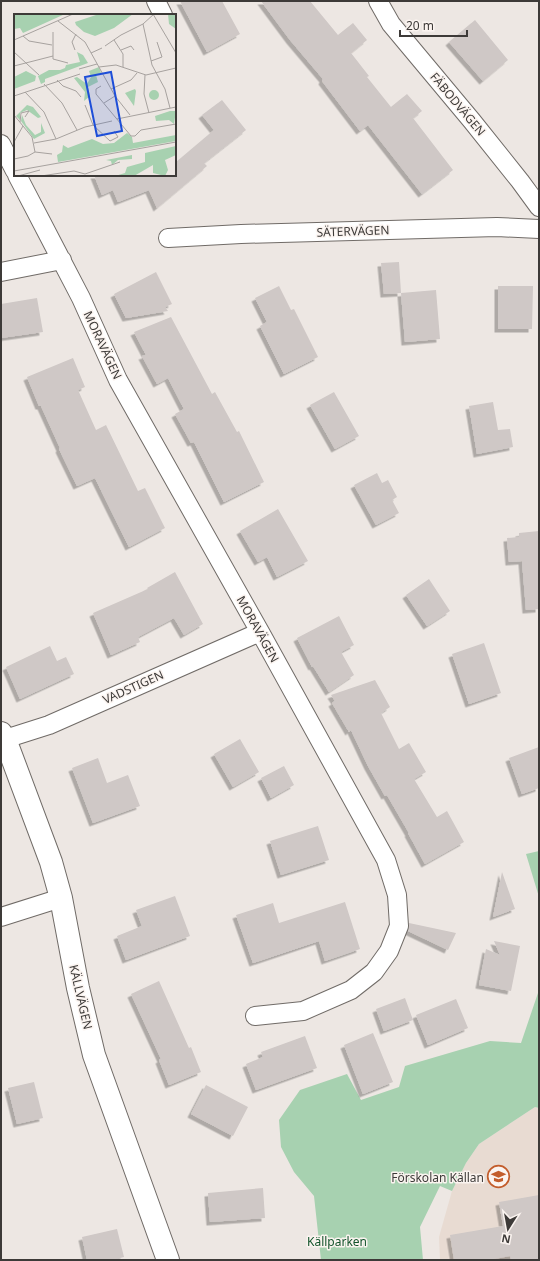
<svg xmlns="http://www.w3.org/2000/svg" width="540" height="1261" font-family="'Noto Sans',sans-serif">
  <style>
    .built { fill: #e8dbd2 }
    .green { fill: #a7d1b0 }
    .building { fill: #cfc8c6; filter: url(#shadow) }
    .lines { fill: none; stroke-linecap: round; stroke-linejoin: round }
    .street-casing { stroke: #706b67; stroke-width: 20 }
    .secondary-casing { stroke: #706b67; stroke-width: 24 }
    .street { stroke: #fff; stroke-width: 18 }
    .secondary { stroke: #fff; stroke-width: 22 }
    .labels { text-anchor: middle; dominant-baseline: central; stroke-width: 3; stroke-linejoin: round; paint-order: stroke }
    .street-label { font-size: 12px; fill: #3d3a38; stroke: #fbf4f0 }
    .poi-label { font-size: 12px; fill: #3d3a38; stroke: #fbf4f0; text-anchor: end }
    .park-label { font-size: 12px; fill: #12532b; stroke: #fbf4f0 }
    .inset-road { fill: none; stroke: #a7a29f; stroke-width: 1 }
    .view { fill: #1d4ed8; fill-opacity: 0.15; stroke: #1d4ed8; stroke-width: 2 }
    .inset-edge { fill: none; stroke: #3d3a38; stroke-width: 2 }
  </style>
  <defs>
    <filter id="shadow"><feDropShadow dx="-3.5" dy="3.5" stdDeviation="0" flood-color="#0004"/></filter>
  </defs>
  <rect width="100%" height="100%" fill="#ede7e3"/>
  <!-- built -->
  <path class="built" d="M535,1107L539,1108V1260H440L439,1237L452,1191L466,1163L479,1144Z"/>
  <!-- green -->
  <path class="green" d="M539,851V897L526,854Z
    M539,990V1108L535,1107L479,1144L466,1163L452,1191L440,1186L420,1227L423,1260H319H321L314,1196L294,1172L281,1147L279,1120L300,1090L347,1074L361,1100L399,1087L405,1066L490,1041L521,1043Z"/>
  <!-- building -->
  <path class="building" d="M180,1H222L240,34L207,52Z
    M261,1H310L338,35L353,23L367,40L351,53L369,76L367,77L391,107L407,94L422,111L413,118L453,170L422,194L368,125L360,131L322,81L323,79L290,40Z
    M475,20L508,60L483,81L449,42Z
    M222,100L246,130L204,163L207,166L157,208L149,190L118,202L113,190L102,195L94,175H175V163L214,130L202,115Z
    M399,262L401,293L384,294L381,263Z
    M156,272L172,304L165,307L168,311L126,318L114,294Z
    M279,286L291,310L294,309L318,357L284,374L260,326L267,322L255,298Z
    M498,286H533L532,329H498Z
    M436,290L440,339L405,342L401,293Z
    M37,298L43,332L1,338V304Z
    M171,317L212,394L215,392L237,432L239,431L264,482L224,502L194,442L191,443L175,414L184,409L168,378L157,384L142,356L146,355L134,332Z
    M73,358L85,387L78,390L96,430L106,425L138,491L145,488L165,528L129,547L95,478L77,486L59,449L60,448L41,406H39L27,377Z
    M334,392L359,436L335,449L310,405Z
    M493,402L498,430L510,429L513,447L477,454L469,406Z
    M377,473L382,483L388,480L397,497L392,500L399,513L376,525L354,485Z
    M278,509L308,561L277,577L267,557L258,562L240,531Z
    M539,531V609L526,610L522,561L509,562L507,538L519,537V533Z
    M175,572L203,624L184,635L174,618L138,637L140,642L111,655L93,613L148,589L147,588Z
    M429,579L450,611L427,626L406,595Z
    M339,616L354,645L341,652L354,675L329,692L313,666L312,667L297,638Z
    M484,643L501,693L469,704L452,654Z
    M50,646L57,661L66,657L74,674L20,699L6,667Z
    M375,680L390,707L381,713L399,749L409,743L426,772L414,779L437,817L447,811L464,842L425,864L408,833H409L387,795L385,796L368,766L351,730L349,732L332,703L335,701L331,695Z
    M240,739L259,772L233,787L214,754Z
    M539,747V788L522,794L509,758Z
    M98,758L107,783L128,775L140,806L93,823L72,768Z
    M284,766L294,785L271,798L261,778Z
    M318,826L329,860L281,875L270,841Z
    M502,872L515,909L493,917Z
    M175,896L190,936L126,960L117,936L142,926L136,910Z
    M345,902L360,949L325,961L319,941L253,963L236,915L273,903L279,923Z
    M409,923L456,933L448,950L408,931Z
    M494,941L520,946L511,991L479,985L486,949L500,955Z
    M159,981L189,1048L191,1047L201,1072L169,1085L159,1060L161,1059L131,994Z
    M405,998L413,1020L384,1031L376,1009Z
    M456,999L468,1028L428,1045L416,1015Z
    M373,1033L393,1082L363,1094L344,1045Z
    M305,1036L317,1068L256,1090L246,1064L263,1057L261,1052Z
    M34,1082L43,1118L17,1124L8,1088Z
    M206,1085L248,1107L233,1136L191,1114Z
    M263,1188L265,1218L210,1222L208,1193Z
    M539,1195V1260H511L510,1256L489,1260H454L450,1235L503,1226L499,1202Z
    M117,1229L124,1257L112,1260H87L82,1237Z"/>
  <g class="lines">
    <defs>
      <path id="street" d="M156,1L163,15
        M378,1L391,24L472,121L520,181L539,207
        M1,144L15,171
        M17,175L81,298L118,380L260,632L386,860L397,895L399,926L389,951L374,972L351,990L303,1011L255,1016
        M168,238L241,234L497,227L539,229
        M1,272L62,260
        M5,739L49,725L260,632
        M1,917L61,898"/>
      <path id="secondary" d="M1,733L5,739L51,862L61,898L78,988L94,1055L168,1260"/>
    </defs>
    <!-- street casing -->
    <use href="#street" class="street-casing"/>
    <!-- secondary casing -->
    <use href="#secondary" class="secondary-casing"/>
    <!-- street -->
    <use href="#street" class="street"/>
    <!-- secondary -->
    <use href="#secondary" class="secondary"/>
  </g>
  <!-- icons -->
  <defs>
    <symbol id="school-ring" viewBox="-11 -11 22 22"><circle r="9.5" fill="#fbf4f0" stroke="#c35d2c" stroke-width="1.5"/><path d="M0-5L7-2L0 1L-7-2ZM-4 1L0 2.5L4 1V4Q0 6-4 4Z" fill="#c35d2c"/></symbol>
  </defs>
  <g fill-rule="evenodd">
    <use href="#school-ring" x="486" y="1164" width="25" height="25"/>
  </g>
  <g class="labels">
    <!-- street labels -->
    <g class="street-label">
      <text transform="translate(458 104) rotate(50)">FÄBODVÄGEN</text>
      <text transform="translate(353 231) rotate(-2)">SÄTERVÄGEN</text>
      <text transform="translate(103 345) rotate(65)">MORAVÄGEN</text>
      <text transform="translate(258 629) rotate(61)">MORAVÄGEN</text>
      <text transform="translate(133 687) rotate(-24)">VADSTIGEN</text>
      <text transform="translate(81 997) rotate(77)">KÄLLVÄGEN</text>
    </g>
    <!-- poi labels -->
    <g class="poi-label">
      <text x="484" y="1177">Förskolan Källan</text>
    </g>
    <!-- park labels -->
    <g class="park-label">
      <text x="337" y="1241">Källparken</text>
    </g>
  </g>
  <!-- overview -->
  <g transform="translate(14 14)">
    <rect width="162" height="162" fill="#ede7e3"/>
    <path d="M0,0H51L9,19L6,14L0,15ZM85,0H119L100,14L81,22L70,18L62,11L61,8ZM154,0L162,1V15L155,10ZM63,38L69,41L74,49L31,65V68L27,70L24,62L35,56H46L51,54L52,51L66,48ZM85,53L87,59L82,61L84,68L74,73L76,82L70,87L71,78L60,64L63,63L73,70L77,63L75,57ZM12,57L22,62L21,67L0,75V63ZM121,75L122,77L120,92L111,79ZM135 81a5 5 0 1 1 10 0a5 5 0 1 1-10 0ZM13,91L19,93L27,103L24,104L13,96L6,99V106L2,102ZM156,97H162L160,110L155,106L142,107L141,102ZM8,101L12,111L21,121L27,118V109L31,119L20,125L7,107ZM113,119L118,123L119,129L162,121V127L44,148L43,141L48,138L49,131L54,134L78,125L89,130L100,129ZM162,132V141L151,146L154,156L151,162L139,159V151L120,162H101L111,159L113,153L131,148V139ZM118,141V145L104,146L98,151L97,147L92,146Z" fill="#a7d1b0"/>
    <path class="inset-road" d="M139,0L162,39M44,7L71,28L101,82L116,101M129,10L138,51L151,75L156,94M39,18V45L54,49M9,22L15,27L38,31M0,26L59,0M100,26L109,40V53M91,32L107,21L129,10L140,0M61,36L58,28L62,20M107,36L117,32L120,36M0,38L25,61M77,39L88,34M137,47L148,43L143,28M0,52L39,42M85,53L102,51L132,61L162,54M65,55L83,50M131,61L130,80L135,99M43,66L49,72L62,77L67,83M30,70L48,89L63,116M87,72L82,75V80L117,122H121L127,116L162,110M97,75L117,66L123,59M11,78L30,98L42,125M0,82L66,60M90,89L101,82M71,91L79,111L96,127L104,123L100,117M0,101L18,123L21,138M103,105L162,93M6,108L7,99L15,97L11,103M0,128L9,112M20,129L42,125L71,113L98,107M0,145L14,142L21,138L38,140M0,157L162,128M4,162L26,156M27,162L60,157L71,160L106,148"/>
    <path class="view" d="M97,58L108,117L83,122L71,63Z"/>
    <rect width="162" height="162" class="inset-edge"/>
  </g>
  <!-- border -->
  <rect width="540" height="1261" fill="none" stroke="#3d3a38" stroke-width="4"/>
  <!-- north arrow -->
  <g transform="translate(508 1229) rotate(191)" stroke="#fbf4f0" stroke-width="3" paint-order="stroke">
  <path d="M0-3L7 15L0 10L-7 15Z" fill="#3d3a38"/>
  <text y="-6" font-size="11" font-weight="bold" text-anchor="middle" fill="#3d3a38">N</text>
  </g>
  <!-- scale -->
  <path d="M400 30v6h67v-6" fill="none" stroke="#3d3a38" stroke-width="2"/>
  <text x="406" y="30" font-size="12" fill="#3d3a38" stroke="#fbf4f0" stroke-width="3" paint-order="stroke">20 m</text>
</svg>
